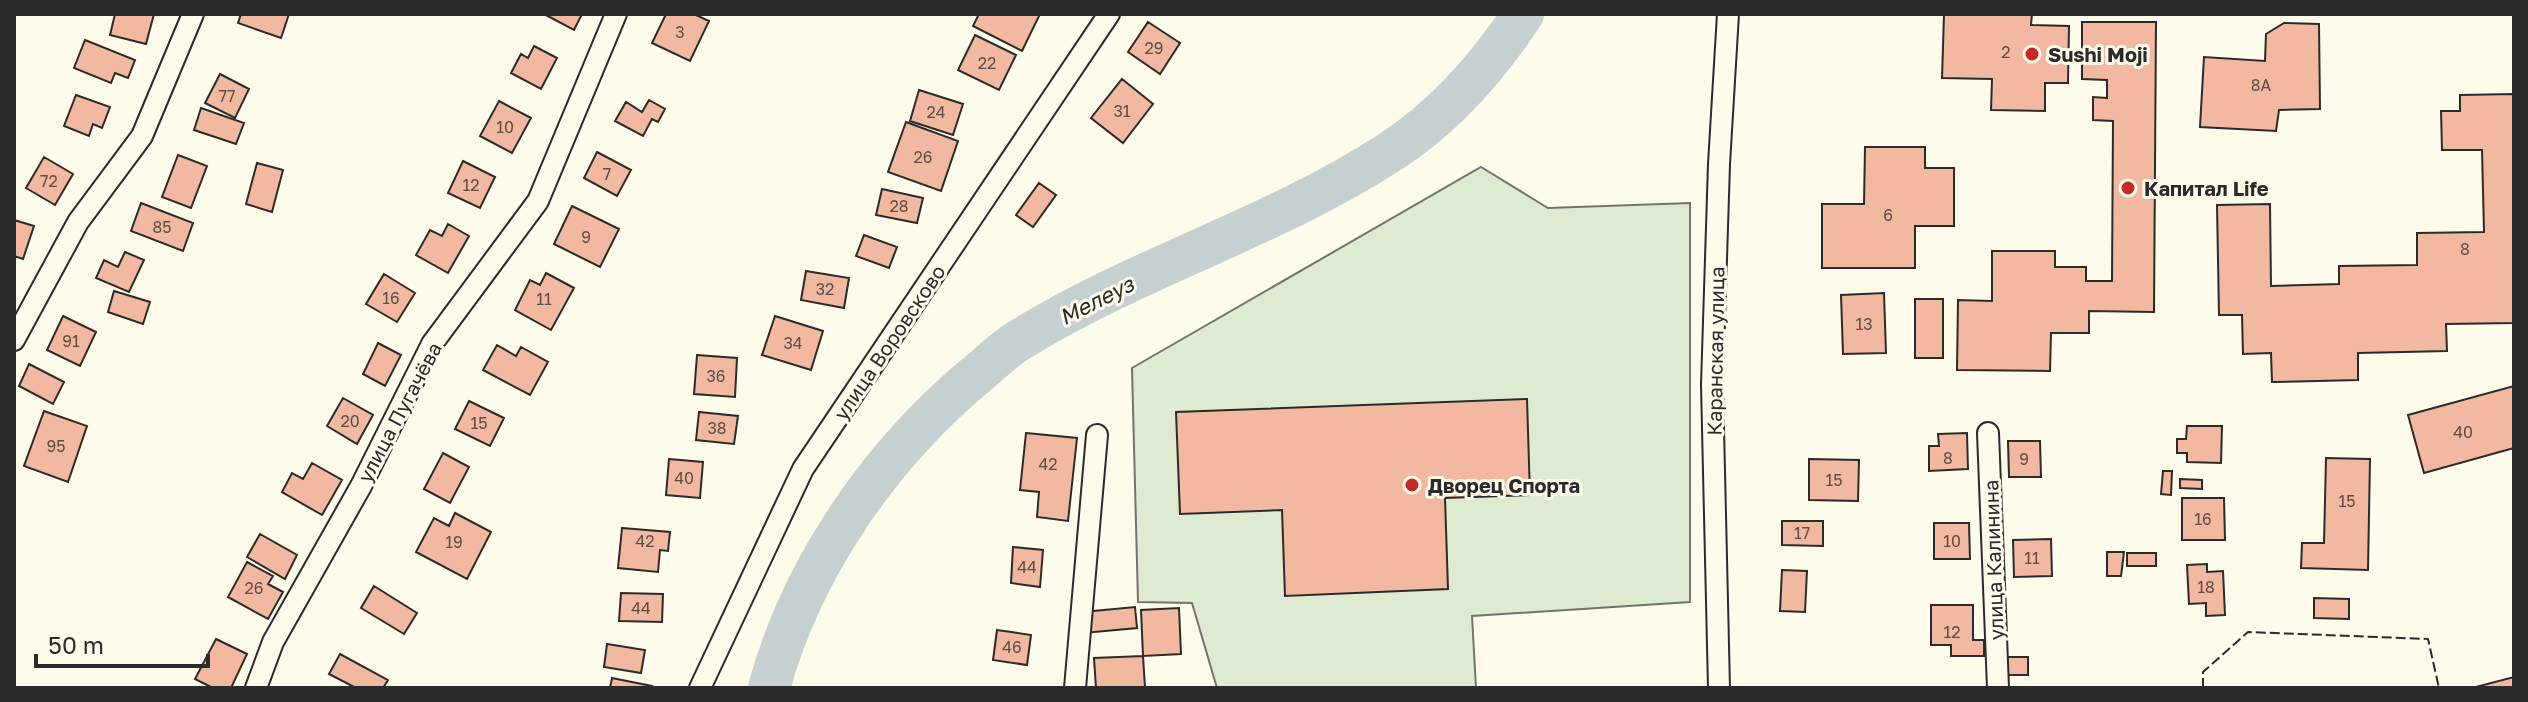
<svg xmlns="http://www.w3.org/2000/svg" width="2528" height="702" font-family="'Golos Text',sans-serif">
  <style>
    .green { fill: #deebd1; stroke: #74746e; stroke-width: 2 }
    .lines { fill: none; stroke-linecap: round; stroke-linejoin: round }
    .river { stroke: #c7d0d0; stroke-width: 42 }
    .building { fill: #f2b8a0; stroke: #2b2b2b; stroke-width: 2 }
    .street-casing { stroke: #2b2b2b; stroke-width: 24 }
    .street { stroke: #fdfbea; stroke-width: 20 }
    .fence { stroke: #2b2b2b; stroke-width: 2; stroke-dasharray: 10 4; stroke-linecap: butt }
    .poi-dot { fill: #c62828; stroke: #fdfbea; stroke-width: 3 }
    .labels { text-anchor: middle; dominant-baseline: central; stroke-width: 6; stroke-linejoin: round; paint-order: stroke }
    .number-label { font-size: 16px; fill: #5d4e48 }
    .poi-label { font-size: 20px; font-weight: bold; fill: #2b2b2b; stroke: #fdfbea; text-anchor: start }
    .street-label { font-size: 20px; fill: #2b2b2b; stroke: #fdfbea }
    .water-label { font-size: 22px; font-style: italic; fill: #2b2b2b; stroke: #fdfbea }
  </style>
  <rect width="100%" height="100%" fill="#fdfbea"/>
  <!-- green -->
  <path class="green" d="M1481,167L1548,208L1690,203V602L1472,616L1476,688H1217L1192,603L1138,602L1132,368Z"/>
  <g class="lines">
    <!-- river -->
    <path class="river" d="M769,688C802,567 881,454 976,375C990,364 1003,350 1018,341C1137,267 1273,228 1390,152C1444,117 1488,67 1523,14"/>
  </g>
  <!-- building -->
  <path class="building" d="M115,14H154L146,44L110,35Z
    M241,14H289L281,38L238,23Z
    M544,14H582L574,30Z
    M666,14H694L709,21L690,61L652,43Z
    M979,14H1040L1022,51L973,26Z
    M1944,14H2032L2031,25L2069,26L2068,83H2045V111L1991,110L1992,79L1942,78Z
    M1148,22L1180,43L1160,74L1128,52Z
    M2082,22H2156L2154,312L2089,311V333H2051L2050,371L1957,370L1958,300L1992,301V251H2055V267H2086V281H2112L2113,121L2093,120V97L2107,98V80L2082,79Z
    M2284,23L2319,24L2320,109L2279,110L2276,131L2200,127L2204,57L2265,61L2266,34Z
    M975,35L1016,55L999,90L958,70Z
    M85,40L135,60L128,78L115,73L111,83L74,68Z
    M534,46L557,58L541,89L511,73L521,54L528,58Z
    M220,74L249,89L235,118L205,103Z
    M1122,79L1153,104L1123,143L1091,118Z
    M919,90L963,104L953,135L910,121Z
    M2514,94V323L2446,324L2447,351L2358,353V380L2272,382L2271,353L2243,354L2242,315H2219L2217,205L2270,204L2271,286L2339,284V266L2417,265V233L2484,232L2482,150H2442L2441,111H2460V95Z
    M76,95L110,107L102,128L93,124L89,136L64,126Z
    M649,100L665,109L658,122L652,119L643,136L615,121L626,102L642,112Z
    M499,101L531,118L512,153L480,136Z
    M201,108L244,123L236,144L194,130Z
    M906,122L958,141L941,191L888,172Z
    M1865,147H1925V168H1954V226H1915V268H1822V204H1864Z
    M597,152L631,170L617,196L584,178Z
    M178,155L207,166L191,208L162,197Z
    M44,157L73,174L55,205L26,188Z
    M463,161L495,177L480,208L448,193Z
    M257,163L283,170L272,212L246,204Z
    M1039,183L1056,195L1033,227L1016,215Z
    M882,189L923,198L917,223L876,215Z
    M141,203L193,223L183,251L131,231Z
    M572,206L619,229L600,267L554,244Z
    M14,220L34,226L23,259L14,256Z
    M448,224L469,236L448,273L416,255L430,230L442,236Z
    M864,235L897,247L889,268L856,256Z
    M125,252L144,260L129,292L96,278L104,260L118,267Z
    M806,271L849,278L844,308L801,300Z
    M546,273L574,288L551,330L515,310L530,280L540,285Z
    M384,274L415,293L397,322L366,304Z
    M114,291L150,302L143,324L108,312Z
    M1884,293L1886,353L1843,354L1841,295Z
    M1915,299H1943V358H1915Z
    M63,316L96,332L80,366L47,350Z
    M775,316L823,331L811,370L762,355Z
    M378,343L401,355L385,386L363,374Z
    M497,345L516,356L521,347L548,362L530,395L483,370Z
    M697,355L737,358L735,397L694,394Z
    M29,364L64,382L53,404L19,386Z
    M2514,386V448L2424,473L2408,415Z
    M343,398L373,415L357,444L327,426Z
    M1527,399L1530,495L1445,498L1448,589L1285,596L1282,510L1180,514L1176,412Z
    M469,401L504,418L490,446L455,429Z
    M44,411L87,426L68,482L24,466Z
    M699,412L738,416L734,444L696,440Z
    M2187,426H2222L2221,463L2187,462V453H2177V439H2186Z
    M1026,433L1077,438L1068,521L1037,517L1039,492L1020,490Z
    M1967,433L1968,469L1929,471V446H1939L1938,434Z
    M2008,441H2040L2041,477H2009Z
    M443,453L469,467L450,503L424,489Z
    M2326,458L2370,459L2368,570L2301,568L2302,543H2324Z
    M669,459L703,462L700,498L666,495Z
    M1809,459L1859,460L1858,501L1809,500Z
    M312,463L342,480L322,515L282,492L292,473L303,479Z
    M2163,471H2172L2171,495L2161,494Z
    M2180,479L2202,480V489L2180,488Z
    M2182,498H2224L2225,540H2182Z
    M455,513L491,532L467,579L416,552L434,518L449,526Z
    M1782,521H1823V546L1782,545Z
    M1934,523H1969L1970,559H1934Z
    M622,528L670,532L668,551L660,550L658,572L618,568Z
    M260,534L297,555L285,579L247,557Z
    M2051,539L2052,576L2014,577L2013,540Z
    M1013,547L1043,550L1040,587L1011,583Z
    M2107,552H2124L2121,576H2107Z
    M2127,553H2156V566H2127Z
    M247,562L273,576L268,584L283,592L268,619L228,597Z
    M2207,564V572L2223,571L2225,615L2206,616V603L2189,604L2187,565Z
    M1782,570L1807,571L1805,612L1780,611Z
    M374,586L417,613L404,634L361,608Z
    M621,593L663,594L662,622L619,621Z
    M2314,598L2349,599V619L2314,618Z
    M1931,605H1973V640H1984V656H1951V645H1931Z
    M1135,607L1137,628L1084,633L1083,612Z
    M1179,608L1181,654L1143,656L1141,610Z
    M997,630L1031,635L1027,665L993,660Z
    M216,639L247,654L231,688H213L195,679Z
    M607,644L645,650L641,673L604,667Z
    M340,654L388,680L383,688H356L329,674Z
    M1143,656L1145,688H1096L1094,658Z
    M2008,657H2028V675H2007Z
    M2514,677V688H2472Z
    M612,678L652,686L651,688H610Z"/>
  <g class="lines">
    <defs>
      <path id="street" d="M14,340L78,222L142,136L193,14
        M1988,433L1998,688
        M256,688L273,642L361,486L432,344L538,201L616,14
        M700,688L803,469L1109,14
        M1075,688L1097,435
        M1719,688L1712,385L1719,164L1728,14"/>
    </defs>
    <!-- street casing -->
    <use href="#street" class="street-casing"/>
    <!-- street -->
    <use href="#street" class="street"/>
    <!-- fence -->
    <path class="fence" d="M2203,688V672L2248,632L2428,639L2439,688"/>
  </g>
  <!-- markers -->
  <g class="poi-dot">
    <circle cx="2032" cy="54" r="8"/>
    <circle cx="2128" cy="188" r="8"/>
    <circle cx="1412" cy="485" r="8"/>
  </g>
  <g class="labels">
    <!-- number labels -->
    <g class="number-label">
      <text x="680" y="32">3</text>
      <text x="1154" y="48">29</text>
      <text x="2006" y="52">2</text>
      <text x="987" y="63">22</text>
      <text x="2261" y="85">8А</text>
      <text x="227" y="96">77</text>
      <text x="1122" y="111">31</text>
      <text x="936" y="112">24</text>
      <text x="505" y="127">10</text>
      <text x="923" y="157">26</text>
      <text x="607" y="174">7</text>
      <text x="49" y="181">72</text>
      <text x="471" y="185">12</text>
      <text x="899" y="206">28</text>
      <text x="1888" y="215">6</text>
      <text x="162" y="227">85</text>
      <text x="586" y="237">9</text>
      <text x="2465" y="249">8</text>
      <text x="825" y="289">32</text>
      <text x="391" y="298">16</text>
      <text x="544" y="299">11</text>
      <text x="1864" y="324">13</text>
      <text x="71" y="341">91</text>
      <text x="793" y="343">34</text>
      <text x="716" y="376">36</text>
      <text x="350" y="421">20</text>
      <text x="479" y="423">15</text>
      <text x="717" y="428">38</text>
      <text x="2463" y="432">40</text>
      <text x="56" y="446">95</text>
      <text x="1948" y="458">8</text>
      <text x="2024" y="459">9</text>
      <text x="1048" y="464">42</text>
      <text x="684" y="478">40</text>
      <text x="1834" y="480">15</text>
      <text x="2347" y="501">15</text>
      <text x="2203" y="519">16</text>
      <text x="1802" y="533">17</text>
      <text x="645" y="541">42</text>
      <text x="1952" y="541">10</text>
      <text x="454" y="542">19</text>
      <text x="2032" y="558">11</text>
      <text x="1027" y="567">44</text>
      <text x="2206" y="587">18</text>
      <text x="254" y="588">26</text>
      <text x="641" y="608">44</text>
      <text x="1952" y="632">12</text>
      <text x="1012" y="647">46</text>
    </g>
    <!-- poi labels -->
    <g class="poi-label">
      <text x="2048" y="54">Sushi Moji</text>
      <text x="2144" y="188">Капитал Life</text>
      <text x="1428" y="485">Дворец Спорта</text>
    </g>
    <!-- street labels -->
    <g class="street-label">
      <text transform="translate(889 342) rotate(-56)">улица Воровсково</text>
      <text transform="translate(1715 351) rotate(-89)">Каранская улица</text>
      <text transform="translate(399 412) rotate(-62)">улица Пугачёва</text>
      <text transform="translate(1993 560) rotate(-92)">улица Калинина</text>
    </g>
    <!-- water labels -->
    <g class="water-label">
      <text transform="translate(1096 300) rotate(-27)">Мелеуз</text>
    </g>
  </g>
  <!-- border -->
  <rect width="2528" height="702" fill="none" stroke="#2b2b2b" stroke-width="32"/>
  <!-- scale -->
  <path d="M36 654v12h172v-12" fill="none" stroke="#2b2b2b" stroke-width="4"/>
  <text x="48" y="654" font-size="24" fill="#2b2b2b" stroke="#fdfbea" stroke-width="6" paint-order="stroke">50 m</text>
</svg>
